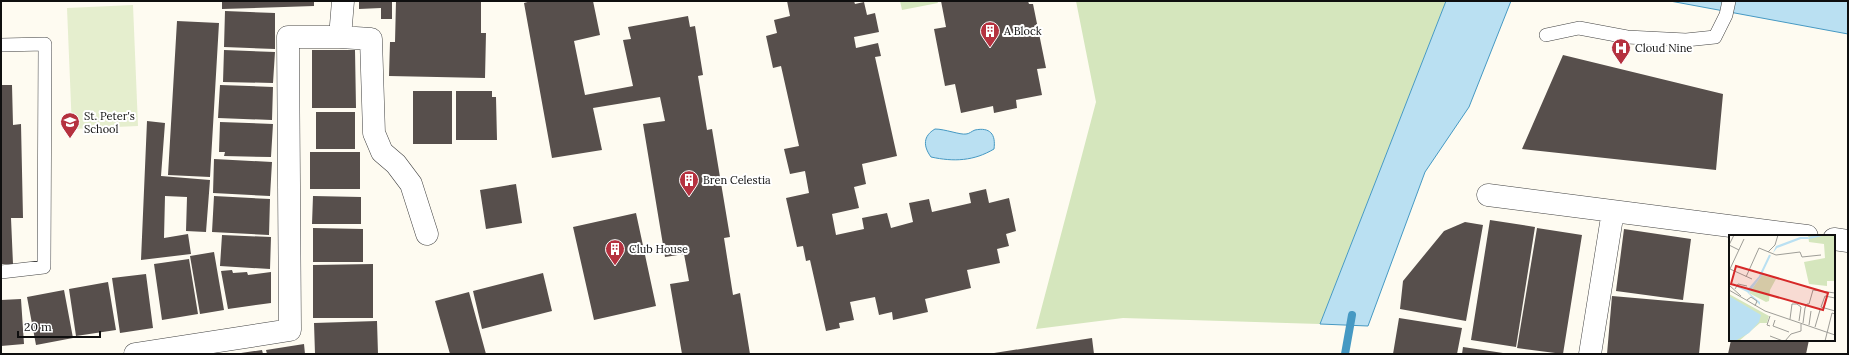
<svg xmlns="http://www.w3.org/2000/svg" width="1849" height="355" font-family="Lora,serif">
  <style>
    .green { fill: #d5e6bd }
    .pitch { fill: #e5eece }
    .water { fill: #bae0f2; stroke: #4699c3 }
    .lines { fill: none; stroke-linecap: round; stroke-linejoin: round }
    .stream { stroke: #4699c3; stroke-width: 8 }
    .building { fill: #574f4c }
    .service-casing { stroke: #424242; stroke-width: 14 }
    .minor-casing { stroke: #424242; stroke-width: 23 }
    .service { stroke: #fff; stroke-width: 13 }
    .minor { stroke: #fff; stroke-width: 22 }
    .labels { text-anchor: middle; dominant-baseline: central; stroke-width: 4; stroke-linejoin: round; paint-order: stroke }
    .poi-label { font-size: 11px; fill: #0f0f0f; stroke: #fff; text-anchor: start }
    .inset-river { fill: none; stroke: #bae0f2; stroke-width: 2 }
    .inset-road { fill: none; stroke: #9e9d97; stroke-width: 1 }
    .view { fill: #d62828; fill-opacity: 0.15; stroke: #d62828; stroke-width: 2 }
    .inset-edge { fill: none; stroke: #0f0f0f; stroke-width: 2 }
  </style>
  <rect width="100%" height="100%" fill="#fefbf1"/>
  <!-- green -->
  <path class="green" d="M900,1H937L938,3L902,10Z
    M1076,1H1446L1320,324L1123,318L1036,329L1096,102Z"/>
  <!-- pitch -->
  <path class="pitch" d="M133,5L138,126L72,129L67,8Z"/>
  <!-- water -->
  <path class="water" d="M1446,1H1511L1469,107L1425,172L1368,326L1320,324Z
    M1670,1H1845L1848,2V34Z
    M935,129C945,129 960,135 966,134C969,134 972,131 975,130C990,127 996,134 994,149C974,161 954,162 931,157C923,146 923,136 935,129Z"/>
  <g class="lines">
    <!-- stream -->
    <path class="stream" d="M1345,354L1352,315"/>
  </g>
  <!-- building -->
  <path class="building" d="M222,1H314V6L222,9Z
    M359,1H392V19H381V8L359,9Z
    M396,1H481V33H486L485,78L389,76L390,42H395Z
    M531,1H593L600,35L574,41L585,95L633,86L623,40L631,39L628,27L688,16L690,27L695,26L703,75L698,76L707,130L712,129L730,237L724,238L733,295L740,293L750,354H682L670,284L689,281L684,254L665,257L643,124L665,121L660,97L593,108L602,150L552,158L524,3Z
    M787,1H854L855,4L864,2L867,15L875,13L879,32L854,37L856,48L878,43L881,56L875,57L897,156L862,164L866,184L854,187L859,208L832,214L836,235L864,229L862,218L887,213L891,228L913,222L909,203L929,199L932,212L971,203L969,193L986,189L989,203L1009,198L1016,231L1006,234L1009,246L997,249L1000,263L967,270L971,288L925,299L928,312L893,320L892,312L879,315L875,297L850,302L854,320L839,323L840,328L826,331L810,260L806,261L803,246L797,247L786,198L809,193L805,171L790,174L784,149L799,146L781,66L773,68L766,36L777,33L774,20L790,16Z
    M941,1H1028L1029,4H1033L1046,68L1037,69L1042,95L1016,100L1017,108L994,113L993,106L961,113L955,84L945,86L934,29L946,27Z
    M225,11L275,13V49L224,47Z
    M177,21L219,23L210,177L168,175Z
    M224,50L275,52L273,83L223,82Z
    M312,50H355L356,108H312Z
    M1563,55L1723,94L1716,170L1522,149Z
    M1,85H12L13,125L21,124L23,218H11L13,264H1Z
    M220,85L273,87L272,120L218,118Z
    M413,91H452V144H413Z
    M456,91H492V97H496L497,140H456Z
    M316,112H355V149H316Z
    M147,121L165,123L161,176L210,180L206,232L186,231L187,197L165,196L164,238L188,234L191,254L141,260Z
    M220,122L273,124L271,157L224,156L225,152H219Z
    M310,152H360V189H310Z
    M214,159L272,162L270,196L213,193Z
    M516,184L522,223L486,229L480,190Z
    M214,196L270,199L269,235L212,232Z
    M313,196L361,197V224H312Z
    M636,213L656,306L594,320L573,227Z
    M1490,220L1535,227L1516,347L1471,340Z
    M1465,222L1483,225L1466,321L1400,309L1403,281L1444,231Z
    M313,228L363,229V262H313Z
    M1537,228L1582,235L1563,354L1517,348Z
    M1624,229L1691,239L1683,300L1616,291Z
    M222,235L271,237L270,269L220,266Z
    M214,252L224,310L200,314L190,256Z
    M189,259L198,314L162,320L154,264Z
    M373,264V318H313V265Z
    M232,270L233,273L247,272L248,275L271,272V303L228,309L221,271Z
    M543,273L552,311L482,329L473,291Z
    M146,274L153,328L120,333L112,278Z
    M108,282L116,330L76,336L69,289Z
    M64,290L73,338L36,345L27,297Z
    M469,292L486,354H450L435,301Z
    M1612,296L1704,304L1699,354H1607Z
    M21,299L24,344L1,346V300Z
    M1399,318L1462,328L1457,354H1393Z
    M377,321L378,354H315L314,323Z
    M1092,338L1094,354H994V353Z
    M1731,340H1809L1806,354H1728Z
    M304,344L305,354H267L266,350Z
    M1463,347L1503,353V354H1462Z
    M262,350L263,354H241V353Z"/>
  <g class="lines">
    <defs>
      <path id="service" d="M1546,35L1579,28L1627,37L1686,40L1715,37L1726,15L1729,1
        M1,45L45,44L44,267L1,272"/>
      <path id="minor" d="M340,37L371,39L374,133L382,152L396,164L411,184L427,234
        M1488,195L1807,236
        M1834,239L1848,241
        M135,354L290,330L288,37H340L343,1
        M1590,354L1613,211"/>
    </defs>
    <!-- service casing -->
    <use href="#service" class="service-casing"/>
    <!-- minor casing -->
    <use href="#minor" class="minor-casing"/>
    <!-- service -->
    <use href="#service" class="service"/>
    <!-- minor -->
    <use href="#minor" class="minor"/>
  </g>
  <!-- icons -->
  <defs>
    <symbol id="building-pin" viewBox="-11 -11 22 30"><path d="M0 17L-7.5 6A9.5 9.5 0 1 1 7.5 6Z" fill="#b5313f" stroke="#fff"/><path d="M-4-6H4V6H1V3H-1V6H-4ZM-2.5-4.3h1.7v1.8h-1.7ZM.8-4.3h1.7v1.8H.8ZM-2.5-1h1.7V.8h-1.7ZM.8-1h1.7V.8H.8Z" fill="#fff"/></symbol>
    <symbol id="hospital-pin" viewBox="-11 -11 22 30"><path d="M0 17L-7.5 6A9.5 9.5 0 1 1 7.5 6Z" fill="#b5313f" stroke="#fff"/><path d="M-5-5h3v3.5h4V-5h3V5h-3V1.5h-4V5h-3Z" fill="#fff"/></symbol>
    <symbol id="school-pin" viewBox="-11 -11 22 30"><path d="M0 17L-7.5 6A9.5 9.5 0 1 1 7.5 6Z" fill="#b5313f" stroke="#fff"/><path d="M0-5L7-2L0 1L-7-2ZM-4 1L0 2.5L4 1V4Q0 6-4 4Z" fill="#fff"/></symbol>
  </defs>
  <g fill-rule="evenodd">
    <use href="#building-pin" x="979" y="20" width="22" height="30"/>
    <use href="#hospital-pin" x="1610" y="37" width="22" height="30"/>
    <use href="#school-pin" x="59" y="111" width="22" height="30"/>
    <use href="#building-pin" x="678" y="169" width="22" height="30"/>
    <use href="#building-pin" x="604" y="238" width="22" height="30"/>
  </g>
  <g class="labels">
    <!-- poi labels -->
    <g class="poi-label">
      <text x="1004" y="31">A Block</text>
      <text x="1635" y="48">Cloud Nine</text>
      <text x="84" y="116">St. Peter's<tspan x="84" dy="13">School</tspan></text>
      <text x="703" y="180">Bren Celestia</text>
      <text x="629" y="249">Club House</text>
    </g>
  </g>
  <!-- overview -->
  <g transform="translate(1729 235)">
    <rect width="106" height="106" fill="#fefbf1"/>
    <path d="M79,0H106V46H98V51L80,49L75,27L96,23L95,9L80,7ZM33,40L47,44L41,55L40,66L37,67L20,58ZM0,59L40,81L38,88H31L10,106H0Z" fill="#d5e6bd"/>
    <path d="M71,2H79L80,4H72L48,13L44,18L47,11ZM31,40H33L20,58L31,67V70L18,57L0,48L18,55ZM0,61L32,80L30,87L20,98L6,106H0Z" fill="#bae0f2"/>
    <path class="inset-river" d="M80,3L93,0M31,41L41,20"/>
    <path class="inset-road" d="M5,0L0,10L10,15M15,4L1,34L23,44M39,17L46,10L49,0M17,42L30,13L47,20L71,17L73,22L92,20M0,50L12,61M6,54L9,49L18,51M0,55L36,76L106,100M106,63L96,61L92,72L106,76M18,65L22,62L28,66L26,71M41,81L38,90L41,91M61,84L63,69H68L72,72L70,86M46,85L44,91L60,97M74,88L76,73L78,69H80L84,55L106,58M80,90L82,76M86,92L91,75M41,101L54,106M56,106L62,99L72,96V89M96,106L103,78L106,79"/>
    <path class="view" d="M7,31L99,58L94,75L2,49Z"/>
    <rect width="106" height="106" class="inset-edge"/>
  </g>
  <!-- border -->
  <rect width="1849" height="355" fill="none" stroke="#0f0f0f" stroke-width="4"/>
  <!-- scale -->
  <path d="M18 331v6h82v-6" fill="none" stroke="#0f0f0f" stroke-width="2"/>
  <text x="24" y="331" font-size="12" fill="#0f0f0f" stroke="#ffffff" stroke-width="3" paint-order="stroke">20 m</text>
</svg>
